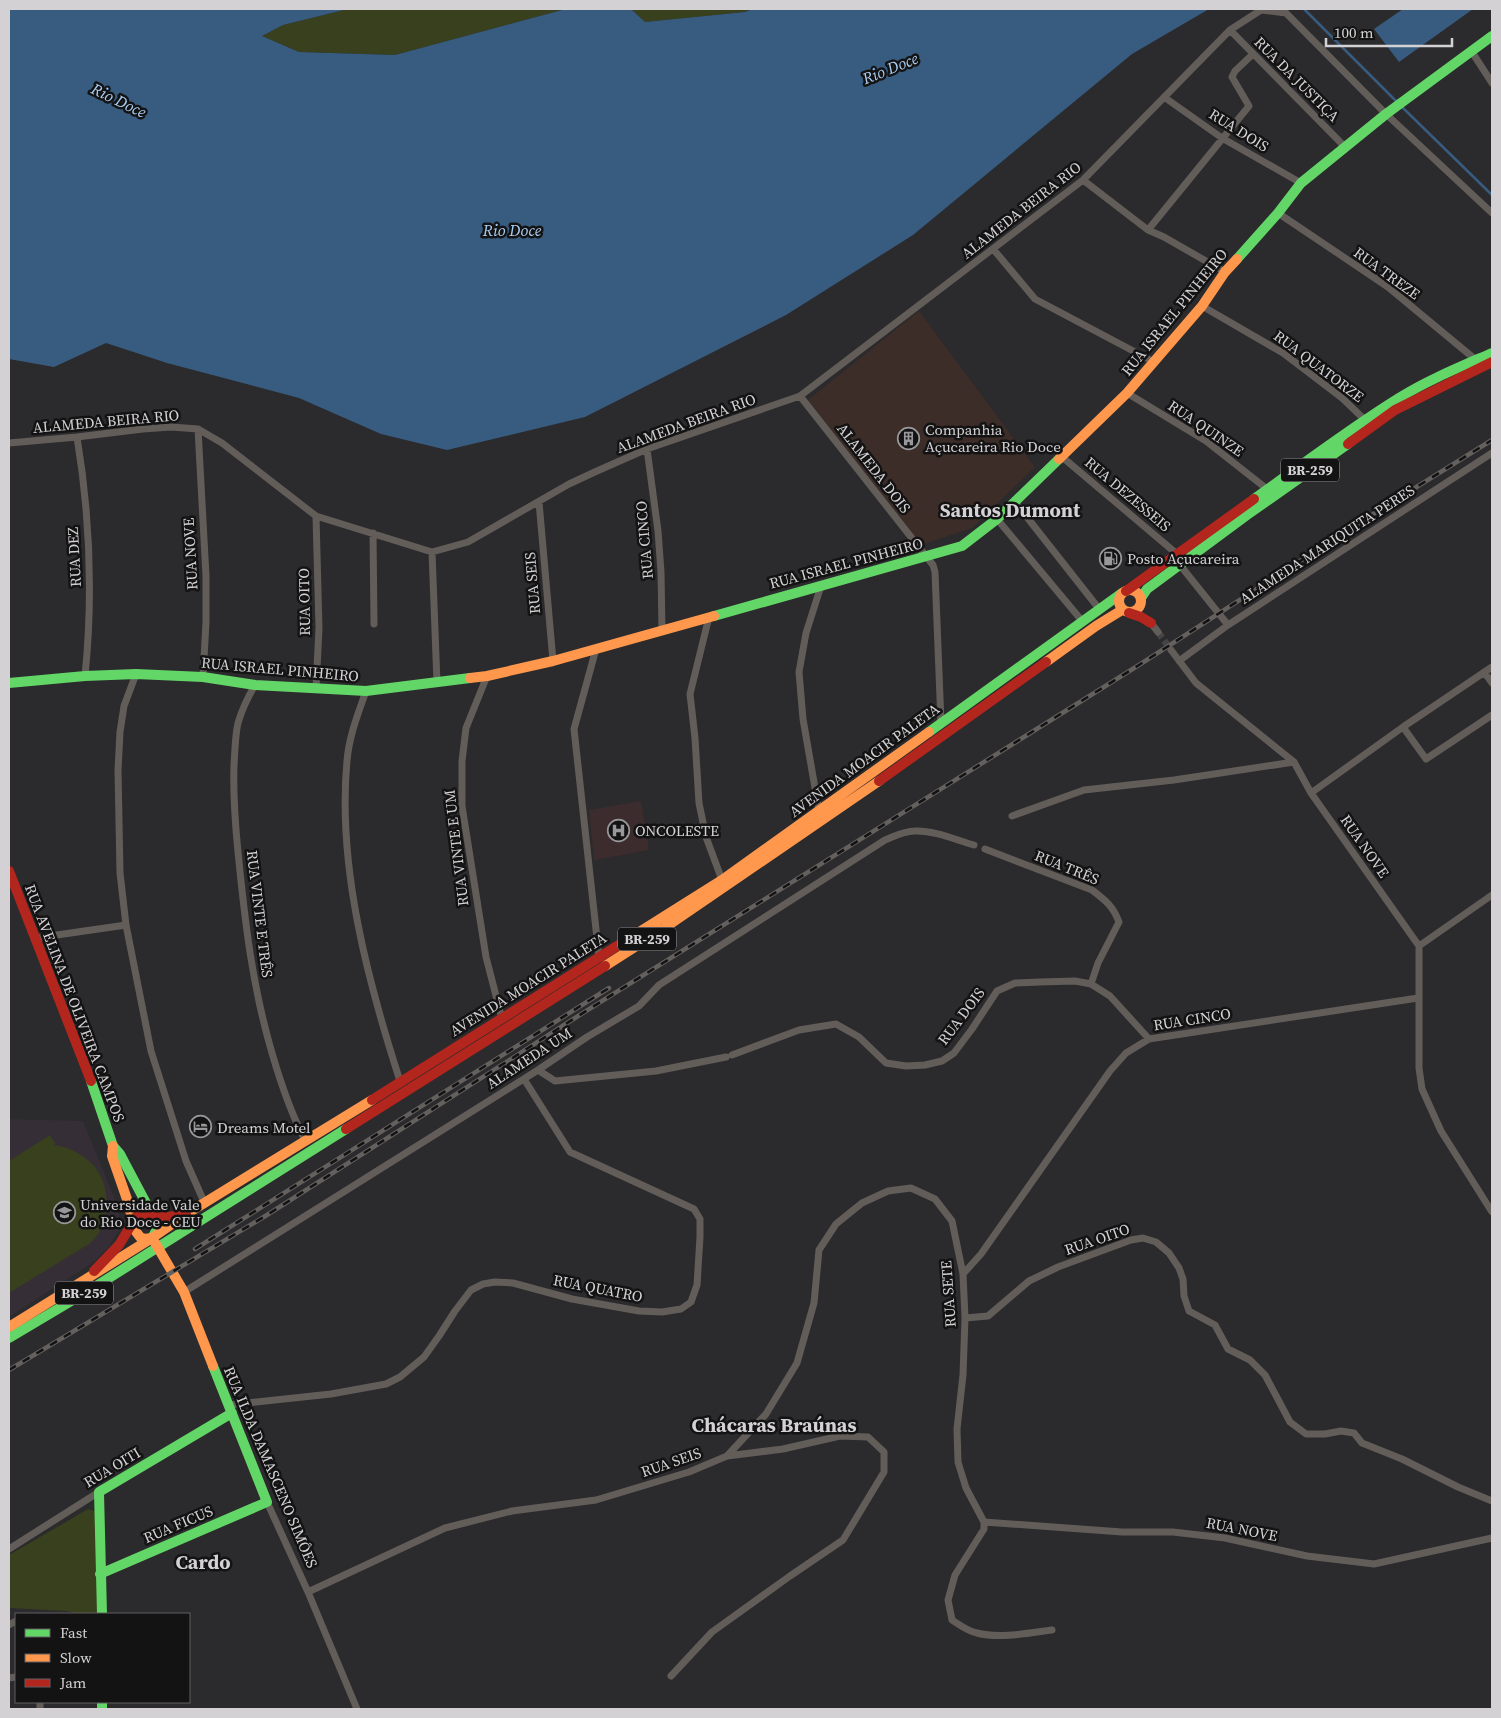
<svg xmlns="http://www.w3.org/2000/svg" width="1501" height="1718" font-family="'Source Serif 4',serif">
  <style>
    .built { fill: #352e36 }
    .industrial { fill: #3d2d29 }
    .medical { fill: #3d2c2d }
    .green { fill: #38401e }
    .water { fill: #385c80 }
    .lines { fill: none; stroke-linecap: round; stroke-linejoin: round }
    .stream { stroke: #385c80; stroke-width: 2.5 }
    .street-tunnel { stroke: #444345; stroke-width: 7; stroke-dasharray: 7 3.5; stroke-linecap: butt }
    .street { stroke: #625d59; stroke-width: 7 }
    .fast { stroke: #63d668; stroke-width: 10 }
    .slow { stroke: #ff974d; stroke-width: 10 }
    .jam { stroke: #b3261e; stroke-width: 10 }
    .rail-casing { stroke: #64605e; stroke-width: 4.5 }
    .rail { stroke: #141314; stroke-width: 2.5; stroke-dasharray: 8; stroke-linecap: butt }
    .labels { text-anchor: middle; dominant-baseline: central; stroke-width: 5; stroke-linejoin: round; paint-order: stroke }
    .shield { fill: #141314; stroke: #9a989a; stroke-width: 1 }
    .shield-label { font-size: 14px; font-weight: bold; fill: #d3d1d3 }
    .street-label { font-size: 15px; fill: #d3d1d3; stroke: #141314 }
    .poi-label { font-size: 15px; fill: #d3d1d3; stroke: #141314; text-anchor: start }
    .water-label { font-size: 16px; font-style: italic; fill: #aacef3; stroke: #141314 }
    .district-label { font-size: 20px; font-weight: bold; fill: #d3d1d3; stroke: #141314 }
  </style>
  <rect width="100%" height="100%" fill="#2b2a2c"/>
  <!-- built -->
  <path class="built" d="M9,1119L83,1121L118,1207L120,1229L108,1247L95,1261L9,1317Z"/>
  <!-- industrial -->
  <path class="industrial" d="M919,311L1035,467L972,528L921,545L808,400Z"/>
  <!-- medical -->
  <path class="medical" d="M641,801L649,850L594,860L589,810Z"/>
  <!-- green -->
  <path class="green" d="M348,9H566L395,55L299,52L262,36L283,25Z
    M631,9H753L745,12L645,22Z
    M50,1135L55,1143L54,1145C70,1147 91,1158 99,1173C112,1195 109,1228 89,1244L9,1293V1161Z
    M88,1509L97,1512L99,1614H79L67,1611L9,1608V1555Z"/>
  <!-- water -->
  <path class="water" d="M9,9H348L283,25L262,36L299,52L395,55L566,9H631L645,22L745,12L753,9H1209L1132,54L913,235L786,315L585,417L447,450L381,434L299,398L167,363L106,343L54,367L9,359Z
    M1403,9H1473L1399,62L1374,29Z"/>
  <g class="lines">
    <!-- stream -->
    <path class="stream" d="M1304,9L1398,103
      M1402,107L1492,195"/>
    <!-- street-tunnel -->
    <path class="street-tunnel" d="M1158,632L1171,650"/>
    <!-- street -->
    <path class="street" d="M1230,30L1345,147
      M1472,52L1492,83
      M1164,97L1222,138L1301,183
      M1083,180L1148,230L1164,237L1225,272
      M1278,213L1388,287L1476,360
      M1148,230L1249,106L1232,77L1235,71L1253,54
      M994,250L1035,299L1154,362
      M1202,306L1283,353L1342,398L1365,420
      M1127,393L1206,441L1267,489
      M800,396L933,565L935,572L941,723
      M198,429L206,576V622L203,677
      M77,437C90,516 93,597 85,676
      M9,443L77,437L143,429L171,427L198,429L222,443L316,516L432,552L468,542L569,484L597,471L647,449L800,396L1083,180L1230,30L1261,10L1286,13L1386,114L1492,213
      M647,449L658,531L661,572L662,630
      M1061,456L1177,554
      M539,502L553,661
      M1015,502L1100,610
      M316,516L319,628L316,688
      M997,519L1083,622
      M373,533L374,624
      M432,552L437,683
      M1180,565L1228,625
      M709,617L690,694L695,738L699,803L706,837L722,880
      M1151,623L1158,632
      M596,649L574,729L599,957
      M1171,650L1196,683L1294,762L1311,793L1419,946V1068L1422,1089L1441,1131L1492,1212
      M1179,661L1228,625L1492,453
      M1484,672L1492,683
      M136,674L124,706L120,732L118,770L120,873L126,925L151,1051L186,1161L205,1204
      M487,676L466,728L462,761V806L486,957L502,1019
      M255,685C248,697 242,709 238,723C235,736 235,751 234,765C233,794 235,822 238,852C245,922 252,985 272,1053C281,1084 291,1114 306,1142
      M366,691C358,714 349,736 347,761C337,866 368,982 400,1081
      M1403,727L1426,759L1492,715
      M1311,793L1403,727L1492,667
      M819,811L803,719L799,672L806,633L821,586
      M1012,816L1084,790L1174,780L1294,762
      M985,849L1092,890C1105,900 1113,906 1119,922L1098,963L1091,984
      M36,938L126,925
      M1419,946L1492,895
      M732,1055L799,1030L836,1024L859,1037L886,1063L906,1066L925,1065L942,1061L954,1053L972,1029L997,991L1015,983L1040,982L1075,981L1091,984L1110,996L1149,1039
      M538,1070L555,1081L656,1071L726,1057
      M963,1274L981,1254L1110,1071L1126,1053L1149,1039L1418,998
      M184,1292L538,1070L587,1037L639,1006L659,985L885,840C895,836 904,831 915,831C934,830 956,840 974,845
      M965,1318L988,1316L1029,1281L1058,1267L1131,1240L1143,1238L1156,1242L1169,1253L1179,1268L1183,1279L1184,1296L1189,1311L1215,1325L1228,1349L1250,1360L1265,1375L1290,1422L1306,1434H1325L1341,1431L1354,1433L1362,1443L1402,1459L1458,1487L1492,1501
      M228,1405L331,1394L386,1384L400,1377L424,1357L439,1336L455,1311L471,1290L483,1284L495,1282L513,1283L572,1299L639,1311L662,1312L681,1309L691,1302L697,1285L700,1237V1219L694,1209L570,1152L524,1079
      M727,1456L766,1414L797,1363L814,1303L819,1250L836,1224L862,1203L888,1191L911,1188L935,1199L952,1221L963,1274L965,1318L963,1375L957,1429L958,1462L966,1488L984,1522V1529L955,1575L948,1600L952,1620C960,1625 967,1631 977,1633C999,1639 1029,1633 1052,1630
      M267,1502L308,1592L357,1709
      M984,1522L1122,1532H1173L1225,1538L1307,1556L1374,1564L1492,1538
      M9,1549L99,1492
      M308,1592L445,1528L512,1511L596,1500L689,1472L727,1456L783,1449L840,1436L868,1437L884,1452V1472L843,1540L790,1576L712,1632L671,1676
      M9,1625L16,1621
      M9,1678L16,1677
      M40,1709V1702"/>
    <!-- fast -->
    <path class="fast" d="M1237,259L1278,213L1301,183L1386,114L1492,36
      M1254,499C1302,465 1349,429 1399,398C1428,380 1460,367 1492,353
      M1141,598L1147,589L1247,515L1348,444
      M714,616L962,546L997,519L1059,459
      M9,683L85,676L136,674L203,677L255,685L366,691L470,678
      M929,732L1122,593
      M91,1081L113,1146L120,1154L156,1222V1231L152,1238
      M9,1338L93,1288L346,1129
      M100,1574L267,1502L213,1366
      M102,1614L99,1492L232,1413
      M102,1702V1709"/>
    <!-- slow -->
    <path class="slow" d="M1059,459L1127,393L1202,306L1225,272L1237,259
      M1119 601a11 11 0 1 1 22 0a11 11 0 1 1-22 0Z
      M1046,662L1096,626L1122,610
      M470,678L487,676L553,661L714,616
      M633,936L722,880L929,732
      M605,966L663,929L879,781
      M113,1146L112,1156L129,1205L134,1229L140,1237L144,1239L152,1238
      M154,1241L184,1292L213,1366
      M9,1327L152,1238L188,1213L372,1100"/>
    <!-- jam -->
    <path class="jam" d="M1348,444L1395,410L1492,362
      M1126,591L1254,499
      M1129,613L1141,617L1151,623
      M879,781L1046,662
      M9,871L91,1081
      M372,1100L633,936
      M346,1129L605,966
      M94,1271L119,1245L136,1217L147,1213L169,1217L186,1214"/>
    <defs>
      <path id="rail" d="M195,1249L609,988
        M9,1370L267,1215L575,1018L1139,665L1362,521L1492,440"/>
    </defs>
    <!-- rail casing -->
    <use href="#rail" class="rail-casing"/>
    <!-- rail -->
    <use href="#rail" class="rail"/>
  </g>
  <!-- icons -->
  <defs>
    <symbol id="building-ring" viewBox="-11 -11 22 22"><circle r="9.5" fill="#141314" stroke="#989799" stroke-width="1.5"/><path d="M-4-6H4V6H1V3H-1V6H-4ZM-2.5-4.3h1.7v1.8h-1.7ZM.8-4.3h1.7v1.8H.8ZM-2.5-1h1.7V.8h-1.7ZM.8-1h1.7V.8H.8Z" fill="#989799"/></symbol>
    <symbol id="fuel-ring" viewBox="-11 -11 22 22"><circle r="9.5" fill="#141314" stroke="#989799" stroke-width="1.5"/><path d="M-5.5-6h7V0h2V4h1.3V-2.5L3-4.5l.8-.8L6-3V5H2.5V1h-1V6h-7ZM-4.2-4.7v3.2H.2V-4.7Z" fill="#989799"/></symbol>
    <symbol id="hospital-ring" viewBox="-11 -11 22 22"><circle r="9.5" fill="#141314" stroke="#989799" stroke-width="1.5"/><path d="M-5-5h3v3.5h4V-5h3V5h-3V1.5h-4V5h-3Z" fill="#989799"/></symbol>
    <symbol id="hotel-ring" viewBox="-11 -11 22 22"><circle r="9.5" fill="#141314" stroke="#989799" stroke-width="1.5"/><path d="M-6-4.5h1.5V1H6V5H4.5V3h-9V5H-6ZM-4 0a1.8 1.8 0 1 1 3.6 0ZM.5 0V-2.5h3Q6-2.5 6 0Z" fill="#989799"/></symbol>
    <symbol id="university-ring" viewBox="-11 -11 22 22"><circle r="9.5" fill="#141314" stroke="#989799" stroke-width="1.5"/><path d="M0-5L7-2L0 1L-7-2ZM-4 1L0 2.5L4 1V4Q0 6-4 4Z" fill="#989799"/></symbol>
  </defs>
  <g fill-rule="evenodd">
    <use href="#building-ring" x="896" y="426" width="25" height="25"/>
    <use href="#fuel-ring" x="1098" y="546" width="25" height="25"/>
    <use href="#hospital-ring" x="606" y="818" width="25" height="25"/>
    <use href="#hotel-ring" x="188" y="1114" width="25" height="25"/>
    <use href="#university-ring" x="52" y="1200" width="25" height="25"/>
  </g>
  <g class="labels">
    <!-- shield labels -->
    <g class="shield">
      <rect x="1281" y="458.5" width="58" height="23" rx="4"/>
      <rect x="618" y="927.5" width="58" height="23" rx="4"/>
      <rect x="55" y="1281.5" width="58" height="23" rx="4"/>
    </g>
    <g class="shield-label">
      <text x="1310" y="470">BR-259</text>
      <text x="647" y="939">BR-259</text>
      <text x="84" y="1293">BR-259</text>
    </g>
    <!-- street labels -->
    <g class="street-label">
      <text transform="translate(1297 79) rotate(45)">RUA DA JUSTIÇA</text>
      <text transform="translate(1239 130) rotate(32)">RUA DOIS</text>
      <text transform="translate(1021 210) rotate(-38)">ALAMEDA BEIRA RIO</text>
      <text transform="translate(1387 273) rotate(36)">RUA TREZE</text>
      <text transform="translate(1174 312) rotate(-51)">RUA ISRAEL PINHEIRO</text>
      <text transform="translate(1319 366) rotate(37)">RUA QUATORZE</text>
      <text transform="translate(106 421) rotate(-5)">ALAMEDA BEIRA RIO</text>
      <text transform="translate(686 423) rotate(-20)">ALAMEDA BEIRA RIO</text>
      <text transform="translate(1206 428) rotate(34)">RUA QUINZE</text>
      <text transform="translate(874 468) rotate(52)">ALAMEDA DOIS</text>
      <text transform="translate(1128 494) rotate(40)">RUA DEZESSEIS</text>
      <text transform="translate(644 540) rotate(-95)">RUA CINCO</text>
      <text transform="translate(1327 544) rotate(-33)">ALAMEDA MARIQUITA PERES</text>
      <text transform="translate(190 554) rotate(-93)">RUA NOVE</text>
      <text transform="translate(74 557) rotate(-93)">RUA DEZ</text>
      <text transform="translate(846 563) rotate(-15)">RUA ISRAEL PINHEIRO</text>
      <text transform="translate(532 583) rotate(-95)">RUA SEIS</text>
      <text transform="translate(304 602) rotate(-91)">RUA OITO</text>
      <text transform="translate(280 669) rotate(5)">RUA ISRAEL PINHEIRO</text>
      <text transform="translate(864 760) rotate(-36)">AVENIDA MOACIR PALETA</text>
      <text transform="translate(1365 846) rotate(55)">RUA NOVE</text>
      <text transform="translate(456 848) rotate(-97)">RUA VINTE E UM</text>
      <text transform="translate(1067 867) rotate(22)">RUA TRÊS</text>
      <text transform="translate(260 914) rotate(83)">RUA VINTE E TRÊS</text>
      <text transform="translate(528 984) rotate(-32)">AVENIDA MOACIR PALETA</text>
      <text transform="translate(75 1003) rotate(69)">RUA AVELINA DE OLIVEIRA CAMPOS</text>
      <text transform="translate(961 1016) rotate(-53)">RUA DOIS</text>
      <text transform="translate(1192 1019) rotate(-9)">RUA CINCO</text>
      <text transform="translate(529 1058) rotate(-33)">ALAMEDA UM</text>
      <text transform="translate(1097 1239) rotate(-19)">RUA OITO</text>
      <text transform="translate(598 1288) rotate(11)">RUA QUATRO</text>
      <text transform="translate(948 1294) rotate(-94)">RUA SETE</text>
      <text transform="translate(671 1462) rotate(-19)">RUA SEIS</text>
      <text transform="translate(112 1467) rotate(-31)">RUA OITI</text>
      <text transform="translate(271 1467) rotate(67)">RUA ILDA DAMASCENO SIMÔES</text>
      <text transform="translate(178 1524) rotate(-23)">RUA FICUS</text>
      <text transform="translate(1242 1529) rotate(11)">RUA NOVE</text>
    </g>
    <!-- poi labels -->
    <g class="poi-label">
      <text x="925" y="429">Companhia<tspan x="925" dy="17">Açucareira Rio Doce</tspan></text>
      <text x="1127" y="558">Posto Açucareira</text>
      <text x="635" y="830">ONCOLESTE</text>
      <text x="217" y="1127">Dreams Motel</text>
      <text x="80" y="1204">Universidade Vale<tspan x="80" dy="17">do Rio Doce - CEU</tspan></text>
    </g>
    <!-- water labels -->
    <g class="water-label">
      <text transform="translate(890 68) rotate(-22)">Rio Doce</text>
      <text transform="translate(119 100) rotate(26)">Rio Doce</text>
      <text x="512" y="230">Rio Doce</text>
    </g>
    <!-- district labels -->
    <g class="district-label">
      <text x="1010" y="510">Santos Dumont</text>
      <text x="774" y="1425">Chácaras Braúnas</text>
      <text x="203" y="1562">Cardo</text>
    </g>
  </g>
  <!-- border -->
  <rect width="1501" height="1718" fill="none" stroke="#d3d1d3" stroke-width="20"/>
  <!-- legend -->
  <rect x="15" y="1613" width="175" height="90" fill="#141314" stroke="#605f60"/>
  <rect x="25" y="1629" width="25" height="8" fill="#63d668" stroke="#605f60"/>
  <text x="60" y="1638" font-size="15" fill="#d3d1d3">Fast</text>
  <rect x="25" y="1654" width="25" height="8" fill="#ff974d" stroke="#605f60"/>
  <text x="60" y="1663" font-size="15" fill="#d3d1d3">Slow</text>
  <rect x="25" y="1679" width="25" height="8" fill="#b3261e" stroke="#605f60"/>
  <text x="60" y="1688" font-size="15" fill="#d3d1d3">Jam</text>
  <!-- scale -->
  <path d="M1326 38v8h126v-8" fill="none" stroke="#d3d1d3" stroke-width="2.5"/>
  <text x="1334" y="38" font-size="15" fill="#d3d1d3" stroke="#141314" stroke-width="4" paint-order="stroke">100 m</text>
</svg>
